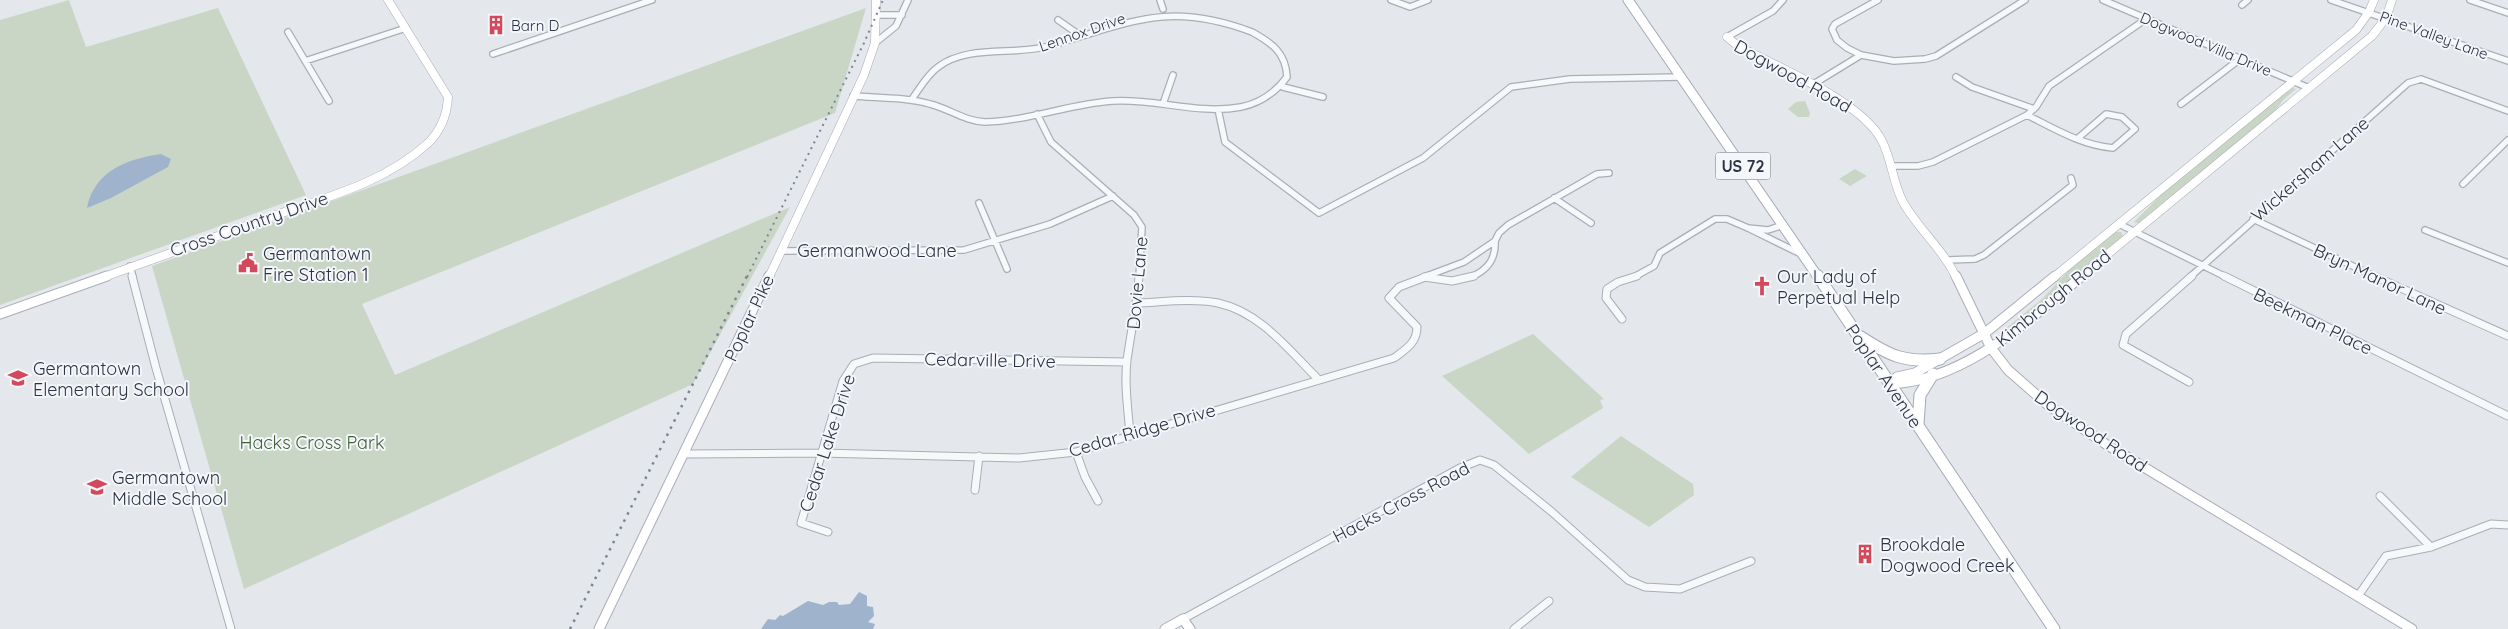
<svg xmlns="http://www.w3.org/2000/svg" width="2508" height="629" font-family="Quicksand,sans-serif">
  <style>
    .green { fill: #c9d6c5 }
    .water { fill: #9fb4cc }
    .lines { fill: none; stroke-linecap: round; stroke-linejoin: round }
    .street-far1-casing { stroke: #a9aeb7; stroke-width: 8 }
    .street-casing { stroke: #a9aeb7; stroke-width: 9 }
    .secondary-far1-casing { stroke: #a9aeb7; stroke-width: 9 }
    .secondary-casing { stroke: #a9aeb7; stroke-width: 11 }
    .primary-far1-casing { stroke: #a3abb8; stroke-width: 11 }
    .primary-casing { stroke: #a3abb8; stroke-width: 13 }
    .street-far1 { stroke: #f7f8fa; stroke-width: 5.5 }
    .street { stroke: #f7f8fa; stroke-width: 7 }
    .secondary-far1 { stroke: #fff; stroke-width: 8 }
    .secondary { stroke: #fff; stroke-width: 9 }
    .primary-far1 { stroke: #fff; stroke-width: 9 }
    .primary { stroke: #fff; stroke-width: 11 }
    .rail-far1 { stroke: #7d8696; stroke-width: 2; stroke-dasharray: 2 4.5; stroke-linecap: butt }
    .rail { stroke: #7d8696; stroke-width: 2.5; stroke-dasharray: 2.5 5.5; stroke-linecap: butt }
    .labels { text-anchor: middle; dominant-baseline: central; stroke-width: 4; stroke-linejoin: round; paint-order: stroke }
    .far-poi-label { font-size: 15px; fill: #2b3445; stroke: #f4f6f9; text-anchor: start }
    .far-street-label { font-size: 15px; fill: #2b3445; stroke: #f4f6f9 }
    .shield { fill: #f4f6f9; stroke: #676e7b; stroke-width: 1 }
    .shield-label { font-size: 16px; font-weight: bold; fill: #2b3445 }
    .street-label { font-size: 18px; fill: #2b3445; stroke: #f4f6f9 }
    .poi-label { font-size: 18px; fill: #2b3445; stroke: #f4f6f9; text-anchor: start }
    .park-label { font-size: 18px; fill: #3f6138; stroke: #f4f6f9 }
  </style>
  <rect width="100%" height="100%" fill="#e4e7ec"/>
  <!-- green -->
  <path class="green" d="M69,0L86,47L218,8L306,195L0,305V20Z
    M866,8L835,113L362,304L395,375L790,207L693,384L244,589L152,266Z
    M2292,88L2296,89L2283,100L2274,112L2138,223L2134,222L2162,194Z
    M1805,101L1810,113L1809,117H1798L1788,109L1796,102Z
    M1855,169L1867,176L1850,186L1839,179Z
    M2115,232H2121L2123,236L2008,330L2005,329L2042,299L2072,267Z
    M1533,334L1604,399L1600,400L1603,408L1529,454L1442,376Z
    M1621,436L1693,484L1694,495L1649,527L1571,477Z"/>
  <!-- water -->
  <path class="water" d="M161,154L171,159L168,167L111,198L87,208C94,171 127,159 161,154Z
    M859,592L867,596V606L873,607L874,616L868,622L875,624L873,629H761L768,619L775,620L780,615L783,616L808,601L823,605L829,602H837L839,605L850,604Z"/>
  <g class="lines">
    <defs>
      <path id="street-far1" d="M1160,0L1163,9
        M1391,0L1410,7L1428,0
        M1878,0L1835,24L1832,29L1837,40L1847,48L1861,55L1894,61L1925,59L1936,56L2025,0
        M2103,0L2309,88
        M2331,0L2508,61
        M2470,0L2508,13
        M2242,5L2248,0
        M875,15H902
        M1058,20L1078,34
        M288,32L329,101
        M1727,37L1773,11L1783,0
        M875,43L896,26L908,0
        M493,54L652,0
        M305,61L406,28
        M1956,77L1972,87L2034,109
        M1812,85L1861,55
        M1283,87L1323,97
        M853,96C879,98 905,97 930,104C950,109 964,121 985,122C1028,121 1069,104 1112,101C1155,98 1198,115 1241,107C1261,103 1275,93 1287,77C1286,53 1272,43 1252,32C1167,0 1130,23 1049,46C1015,56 968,44 938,67C927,75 920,88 912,99
        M1163,104L1173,75
        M2181,104L2240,59
        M1218,109L1225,142L1319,213L1423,158L1511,87L1570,79L1682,77
        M1037,114L1051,142L1134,215L1142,227L1139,277
        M2027,115C2055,129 2081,145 2113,148L2135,129L2122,117L2106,114L2077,139
        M1891,166H1918L1933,162L2027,115L2036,107L2049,86L2146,19
        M2463,184L2508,140
        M1554,198L1591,223
        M979,203L1007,269
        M2253,219L2376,277
        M2119,224L2226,277
        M1783,225L1768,230L1748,228L1803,255
        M2425,230L2508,263
        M1495,241L1499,233L1508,225L1597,174L1609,173
        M781,251L964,250L1050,224L1113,196
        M1948,260L1975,259L1984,255L2073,185L2071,178
        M130,266L133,277
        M1424,277L1464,262L1495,241C1496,259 1488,270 1471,277
        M1634,277L1654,266L1660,253L1715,219H1727L1748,228
        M2190,277L2408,83L2421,79L2508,111"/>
      <path id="street" d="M132,276L156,368L231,629
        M2224,276L2508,416
        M2374,276L2508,336
        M1424,277L1452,281L1474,276
        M1137,303C1163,302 1192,298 1218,303C1260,312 1289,350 1318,379
        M1622,319L1606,298L1607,289L1618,282L1637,276
        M2189,382L2123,345L2126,334L2192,276
        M1130,434C1128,410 1124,384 1127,360C1131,332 1137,304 1139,276
        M1076,452L1085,477L1098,501
        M685,454L821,453L1019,458L1076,452L1394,358C1406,349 1417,343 1417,327L1389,298L1399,287L1428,276
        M975,490L979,456
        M2380,496L2431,547
        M828,532L801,523L843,381L854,364L873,358L1127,362
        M2358,596L2386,556L2431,547L2491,524L2508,525
        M1183,619L1460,468L1480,460L1494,465L1552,512L1628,580L1645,587L1680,589L1751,561
        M1514,629L1549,601"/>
      <path id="secondary-far1" d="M1727,37L1738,46C1777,67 1863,102 1882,141C1892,160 1893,184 1903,202C1918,229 1943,249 1956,277
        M104,277C161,256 219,236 276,215C328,197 385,182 427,144C441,131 447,116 448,97L388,0
        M769,277L864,75L875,43L876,0
        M2054,277L2356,30L2369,12L2374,0
        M2080,277L2372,36L2386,18L2392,0"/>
      <path id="secondary" d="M1956,276L1991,348L2008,370L2048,405L2104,443L2412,629
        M0,314L107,276
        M1888,384C1964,382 2027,321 2082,276
        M1888,384L1897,377L1915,373L1985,333L2055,276
        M599,629L769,276
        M1165,629L1183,619L1190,629"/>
      <path id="primary-far1" d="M1628,0L1818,277"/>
      <path id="primary" d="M1818,276L2054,629
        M1861,337C1890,356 1905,363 1940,359
        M1918,424L1920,395L1933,374"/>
    </defs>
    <!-- street-far1 casing -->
    <use href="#street-far1" class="street-far1-casing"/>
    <!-- street casing -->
    <use href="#street" class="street-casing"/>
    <!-- secondary-far1 casing -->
    <use href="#secondary-far1" class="secondary-far1-casing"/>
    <!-- secondary casing -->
    <use href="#secondary" class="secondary-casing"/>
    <!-- primary-far1 casing -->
    <use href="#primary-far1" class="primary-far1-casing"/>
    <!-- primary casing -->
    <use href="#primary" class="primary-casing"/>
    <!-- street-far1 -->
    <use href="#street-far1" class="street-far1"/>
    <!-- street -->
    <use href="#street" class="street"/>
    <!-- secondary-far1 -->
    <use href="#secondary-far1" class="secondary-far1"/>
    <!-- secondary -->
    <use href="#secondary" class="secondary"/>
    <!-- primary-far1 -->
    <use href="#primary-far1" class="primary-far1"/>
    <!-- primary -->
    <use href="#primary" class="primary"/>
    <!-- rail-far1 -->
    <path class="rail-far1" d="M747,277L864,43L883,0"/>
    <!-- rail -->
    <path class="rail" d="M570,629L747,276"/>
  </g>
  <!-- icons -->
  <defs>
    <symbol id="building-bare" viewBox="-9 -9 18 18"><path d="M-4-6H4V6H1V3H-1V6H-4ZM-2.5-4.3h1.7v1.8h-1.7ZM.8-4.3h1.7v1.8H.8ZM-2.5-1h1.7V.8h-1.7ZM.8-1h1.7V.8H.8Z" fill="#d1495b" stroke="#f4f6f9" stroke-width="2.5" paint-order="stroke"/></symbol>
    <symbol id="civic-bare" viewBox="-9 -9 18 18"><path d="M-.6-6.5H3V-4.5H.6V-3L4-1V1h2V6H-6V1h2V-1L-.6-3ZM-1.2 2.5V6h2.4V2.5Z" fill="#d1495b" stroke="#f4f6f9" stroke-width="2.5" paint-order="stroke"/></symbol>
    <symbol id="church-bare" viewBox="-9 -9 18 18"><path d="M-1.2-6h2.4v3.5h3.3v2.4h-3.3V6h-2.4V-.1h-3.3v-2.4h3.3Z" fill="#d1495b" stroke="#f4f6f9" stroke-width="2.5" paint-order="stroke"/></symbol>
    <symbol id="school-bare" viewBox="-9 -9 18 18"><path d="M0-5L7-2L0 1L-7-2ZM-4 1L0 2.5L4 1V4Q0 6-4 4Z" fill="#d1495b" stroke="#f4f6f9" stroke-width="2.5" paint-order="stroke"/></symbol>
  </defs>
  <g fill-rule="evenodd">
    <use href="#building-bare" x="482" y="11" width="28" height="28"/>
    <use href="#civic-bare" x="234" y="249" width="28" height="28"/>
    <use href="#church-bare" x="1748" y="272" width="28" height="28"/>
    <use href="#school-bare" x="4" y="364" width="28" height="28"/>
    <use href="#school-bare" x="83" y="473" width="28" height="28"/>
    <use href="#building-bare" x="1851" y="540" width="28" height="28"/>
  </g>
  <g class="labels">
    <!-- far-poi labels -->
    <g class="far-poi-label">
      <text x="511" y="25">Barn D</text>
    </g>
    <!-- far-street labels -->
    <g class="far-street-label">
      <text transform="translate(1082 32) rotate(-19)">Lennox Drive</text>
      <text transform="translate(2434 35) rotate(20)">Pine Valley Lane</text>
      <text transform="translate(2206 44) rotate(23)">Dogwood Villa Drive</text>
    </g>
    <!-- shield labels -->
    <rect class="shield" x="1715.5" y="152.5" width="55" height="27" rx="4"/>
    <g class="shield-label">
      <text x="1743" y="166">US 72</text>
    </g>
    <!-- street labels -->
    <g class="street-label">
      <text transform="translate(1793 76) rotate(29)">Dogwood Road</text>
      <text transform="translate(2310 169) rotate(-41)">Wickersham Lane</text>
      <text transform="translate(249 224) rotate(-19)">Cross Country Drive</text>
      <text x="877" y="250">Germanwood Lane</text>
      <text transform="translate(2380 279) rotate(25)">Bryn Manor Lane</text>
      <text transform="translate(1137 283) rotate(-85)">Dovie Lane</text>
      <text transform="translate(2053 298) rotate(-39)">Kimbrough Road</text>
      <text transform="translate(749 318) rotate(-65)">Poplar Pike</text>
      <text transform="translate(2313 321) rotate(26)">Beekman Place</text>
      <text transform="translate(990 360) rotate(1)">Cedarville Drive</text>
      <text transform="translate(1884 376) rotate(56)">Poplar Avenue</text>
      <text transform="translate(1142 430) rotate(-16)">Cedar Ridge Drive</text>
      <text transform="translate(2091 431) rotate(34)">Dogwood Road</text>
      <text transform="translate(827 443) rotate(-72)">Cedar Lake Drive</text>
      <text transform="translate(1401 502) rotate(-28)">Hacks Cross Road</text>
    </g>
    <!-- poi labels -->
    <g class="poi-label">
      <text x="263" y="253">Germantown<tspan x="263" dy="21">Fire Station 1</tspan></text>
      <text x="1777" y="276">Our Lady of<tspan x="1777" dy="21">Perpetual Help</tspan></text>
      <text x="33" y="368">Germantown<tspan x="33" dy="21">Elementary School</tspan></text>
      <text x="112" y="477">Germantown<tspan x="112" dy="21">Middle School</tspan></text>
      <text x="1880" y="544">Brookdale<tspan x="1880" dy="21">Dogwood Creek</tspan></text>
    </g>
    <!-- park labels -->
    <g class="park-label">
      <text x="312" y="442">Hacks Cross Park</text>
    </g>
  </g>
</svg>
